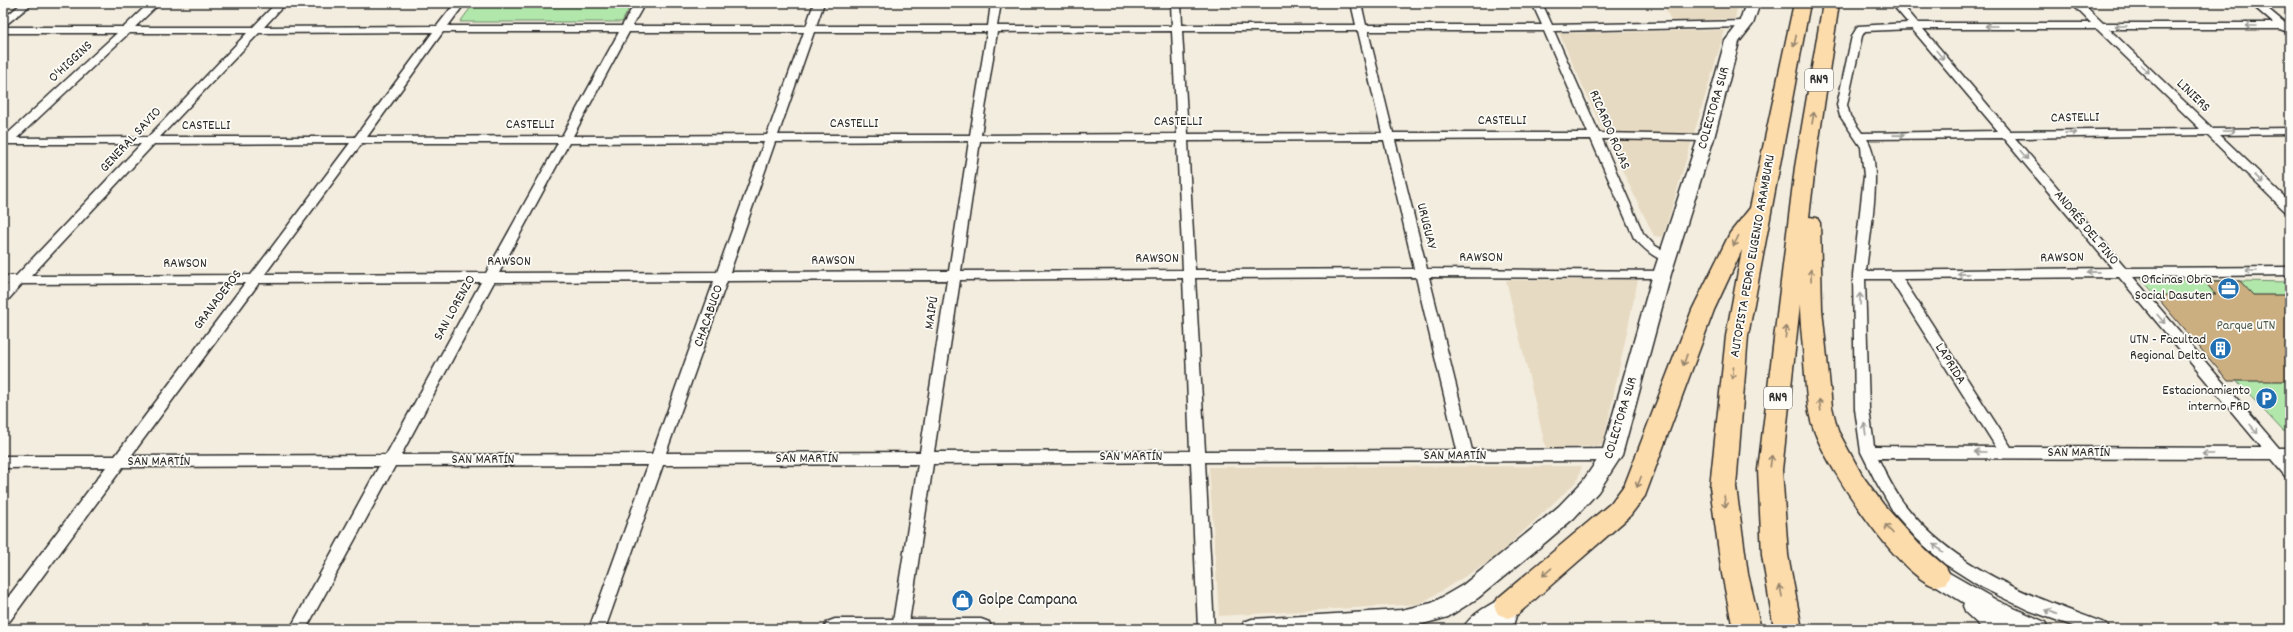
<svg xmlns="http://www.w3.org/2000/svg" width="2293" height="632" font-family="Dekko,sans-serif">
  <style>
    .built { fill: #e7dac2 }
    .green { fill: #b1e7aa; stroke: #6e896a }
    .building { fill: #cbaf80; stroke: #2b2b2b }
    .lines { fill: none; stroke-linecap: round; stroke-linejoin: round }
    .street-casing { stroke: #2b2b2b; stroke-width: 3 }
    .secondary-casing { stroke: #2b2b2b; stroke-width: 3 }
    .highway-casing { stroke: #2b2b2b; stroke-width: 3 }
    .street { fill: #fdfcf7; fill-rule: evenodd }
    .secondary { fill: #fdfcf7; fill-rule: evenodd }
    .highway { fill: #fddcac; fill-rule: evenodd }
    .oneway { stroke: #9e9e9b }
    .oneway2 { stroke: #94846c }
    .labels { text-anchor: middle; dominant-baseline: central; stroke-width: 3.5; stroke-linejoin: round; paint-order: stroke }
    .shield { fill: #fdfcf7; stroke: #6a6a68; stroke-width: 1 }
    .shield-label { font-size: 13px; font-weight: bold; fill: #2b2b2b }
    .street-label { font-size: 14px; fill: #2b2b2b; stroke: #fdfcf7 }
    .poi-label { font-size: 14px; fill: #2b2b2b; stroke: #fdfcf7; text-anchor: end }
    .park-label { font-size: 14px; fill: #4c5a4b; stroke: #fdfcf7 }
    .near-poi-label { font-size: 17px; fill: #2b2b2b; stroke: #fdfcf7; text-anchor: start }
  </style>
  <rect width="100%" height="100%" fill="#f3eddf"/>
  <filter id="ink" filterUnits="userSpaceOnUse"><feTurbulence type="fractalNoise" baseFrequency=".025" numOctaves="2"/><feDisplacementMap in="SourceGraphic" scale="8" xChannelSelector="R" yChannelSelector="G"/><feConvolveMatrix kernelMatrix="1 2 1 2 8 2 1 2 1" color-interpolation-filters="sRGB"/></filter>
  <g filter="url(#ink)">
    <!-- built -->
    <path class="built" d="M1663,3H1738L1735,19L1671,21Z
      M1725,30L1663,237L1654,236L1602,129L1559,33Z
      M1506,280H1638L1603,445L1546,449Z
      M1582,466L1577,481L1495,558L1420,604L1219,616L1209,467Z"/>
    <!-- green -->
    <path class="green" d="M474,3H632L622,22H460Z
      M2141,279L2290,282V432L2283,431Z"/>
    <!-- building -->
    <path class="building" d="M2204,281H2240L2253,295H2290V381H2228L2155,295H2216Z"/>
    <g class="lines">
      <defs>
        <path id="street" d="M22,3H33L3,27V19Z
          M149,3H160L135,27H253L276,3H286L264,27L437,26L455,3H465L448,26H622L635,3H645L632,26H806L814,3H824L816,26H988L991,3H1001L997,26H1172L1171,3H1181L1182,25H1356L1351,3H1361L1366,25H1542L1532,3H1542L1552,25L1746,21L1751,24L1746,27L1554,31L1599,133L1706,135L1712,138L1706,141L1602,139L1643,233L1654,245L1674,257L1672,260C1658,264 1643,247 1634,238L1591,139L1395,140L1427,269L1666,271L1668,274L1662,278L1429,277L1472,450L1612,449L1617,451L1619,455L1617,459L1612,461L1205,462L1214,629H1198L1191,462L933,464L908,629L892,628L918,464L663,465L605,629H589L648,465L395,466L306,629H290L379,466L123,467L9,622L3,624V604L106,467L3,468V456H115L245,283L22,284L8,300L3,301V289L8,284H3V276H16L141,144H3V138L117,33H3V27H124ZM1172,31L1177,134L981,135L997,32ZM1182,31H1358L1382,133L1188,134ZM1368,31H1544L1588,133H1393ZM433,32L355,137H160L259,33ZM443,32H619L562,136L367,137ZM629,32H804L767,135L573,136ZM814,32H987L970,135H778ZM129,33H247L148,137L17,138ZM1384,140L1414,269L1195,270L1188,141ZM969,141L949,271L730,272L775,142ZM980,141H1177L1183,270L961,271ZM764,142L717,272L499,273L569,143ZM350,143L251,275L31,276L154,144ZM362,143H558L486,273L265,274ZM1416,277L1457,450L1205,451L1195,278ZM1183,278L1190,451L934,452L960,280ZM947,280L920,452L666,453L727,281ZM714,281L652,454L401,455L494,282ZM481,282L386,455L131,456L259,283Z
          M1891,3H1901L1918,23H2091L2071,3H2082L2103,23H2273L2250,3H2261L2285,23H2290V29L2285,31L2280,29H2109L2213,129L2290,128V134L2220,135L2290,202V213L2286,212L2207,135L2015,138L2126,268L2290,267V275L2133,277L2279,448H2290V460H2288L2290,462V478L2285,476L2271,459L1878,458C1886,474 1894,491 1905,505C1955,570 2033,597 2107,624L2109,629H2081L2028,610L1981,587L1945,564L1917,539L1894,513L1875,480L1861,452L1855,409L1853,275L1864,176L1861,147L1840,116L1837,105L1852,36L1858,26L1908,23ZM1912,29L1998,131L1862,133L1850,116L1847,105L1862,36L1865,31ZM1923,29H2097L2200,129L2010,131ZM2003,138L2112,268L1866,271C1869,240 1884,163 1867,139ZM2119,277L2262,448L2011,447L1903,279ZM1865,279H1890L1996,447L1874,446L1869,409Z"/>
        <path id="secondary" d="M1746,3H1760L1753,24L1739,42L1714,138L1671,274L1622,455L1598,492L1574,518L1547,541L1478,598L1448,617L1405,629H1241L1244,622L1252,619L1401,610L1432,603L1463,585L1532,529L1559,506L1583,481L1602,453L1653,274L1698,138L1725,41L1739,23Z
          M1937,566L1998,601L2045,622L2048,629H2014L2008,627L2009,629H1983L1966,613L1963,606L1964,603L1929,581L1926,575L1929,569Z
          M1508,596L1516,599L1519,606L1512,629H1463C1469,615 1493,602 1508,596Z
          M835,619H981L989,622L992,629H824L827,622Z"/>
        <path id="highway" d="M1794,3H1810L1748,336L1736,487L1748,574L1761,629H1733L1722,574L1710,487L1726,336L1742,250L1714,310L1645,496L1629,517L1518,614L1508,618L1498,614L1494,606L1498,598L1611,503L1625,484L1692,310L1730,233L1750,208Z
          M1823,3H1839L1815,167L1809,217L1817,218L1820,223L1822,309L1832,407L1838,431L1862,475L1883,504L1919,544L1946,567L1950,575L1946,583C1943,584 1939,586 1935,586C1899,577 1826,466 1814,430C1806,409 1806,384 1804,362C1803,343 1800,323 1800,304L1782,470L1788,555L1802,629H1774L1762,555L1758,470L1795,167Z"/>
      </defs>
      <!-- street casing -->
      <use href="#street" class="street-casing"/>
      <!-- secondary casing -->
      <use href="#secondary" class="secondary-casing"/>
      <!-- highway casing -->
      <use href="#highway" class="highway-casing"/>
      <!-- street -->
      <use href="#street" class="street"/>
      <!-- secondary -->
      <use href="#secondary" class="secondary"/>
      <!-- highway -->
      <use href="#highway" class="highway"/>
    </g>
    <!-- one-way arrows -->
    <defs><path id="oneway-shaft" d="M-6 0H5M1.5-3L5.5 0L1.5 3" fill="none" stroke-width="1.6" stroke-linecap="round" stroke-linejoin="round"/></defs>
    <g class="oneway">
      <use href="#oneway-shaft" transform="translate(1991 26) rotate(-180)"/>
      <use href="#oneway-shaft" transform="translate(2121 26) rotate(180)"/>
      <use href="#oneway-shaft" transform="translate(2251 26) rotate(180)"/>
      <use href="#oneway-shaft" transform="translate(1940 55) rotate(50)"/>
      <use href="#oneway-shaft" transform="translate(2145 69) rotate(44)"/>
      <use href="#oneway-shaft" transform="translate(2229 131)"/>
      <use href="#oneway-shaft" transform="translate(2071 133) rotate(-1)"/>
      <use href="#oneway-shaft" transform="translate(1899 135) rotate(-1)"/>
      <use href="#oneway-shaft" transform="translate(2024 155) rotate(50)"/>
      <use href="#oneway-shaft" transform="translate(2259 179) rotate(44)"/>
      <use href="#oneway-shaft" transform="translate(2251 271) rotate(180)"/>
      <use href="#oneway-shaft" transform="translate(2093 272) rotate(179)"/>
      <use href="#oneway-shaft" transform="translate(1963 274) rotate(179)"/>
      <use href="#oneway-shaft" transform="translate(1860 299) rotate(-91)"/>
      <use href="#oneway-shaft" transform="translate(2161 319) rotate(50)"/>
      <use href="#oneway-shaft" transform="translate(1865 429) rotate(-98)"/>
      <use href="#oneway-shaft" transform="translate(2254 429) rotate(50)"/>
      <use href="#oneway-shaft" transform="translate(1980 452) rotate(-180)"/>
      <use href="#oneway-shaft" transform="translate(2208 454) rotate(-180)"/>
      <use href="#oneway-shaft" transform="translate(1938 548) rotate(-141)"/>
      <use href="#oneway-shaft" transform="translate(2051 612) rotate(-158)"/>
    </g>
    <g class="oneway2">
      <use href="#oneway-shaft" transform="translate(1795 41) rotate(102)"/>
      <use href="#oneway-shaft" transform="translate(1813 118) rotate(-81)"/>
      <use href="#oneway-shaft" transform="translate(1736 241) rotate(116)"/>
      <use href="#oneway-shaft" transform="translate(1811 275) rotate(-91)"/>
      <use href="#oneway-shaft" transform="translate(1786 332) rotate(-83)"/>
      <use href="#oneway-shaft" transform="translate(1685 360) rotate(110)"/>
      <use href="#oneway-shaft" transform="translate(1733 373) rotate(95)"/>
      <use href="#oneway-shaft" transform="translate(1820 405) rotate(-98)"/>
      <use href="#oneway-shaft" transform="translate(1771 461) rotate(-83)"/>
      <use href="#oneway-shaft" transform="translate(1639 482) rotate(112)"/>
      <use href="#oneway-shaft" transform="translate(1725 502) rotate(82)"/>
      <use href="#oneway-shaft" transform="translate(1889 529) rotate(-131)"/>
      <use href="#oneway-shaft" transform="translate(1547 572) rotate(139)"/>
      <use href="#oneway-shaft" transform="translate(1781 591) rotate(-100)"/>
    </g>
  </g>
  <!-- icons -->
  <defs>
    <symbol id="office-disc" viewBox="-11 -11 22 22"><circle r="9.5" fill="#1f6fb2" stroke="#fdfcf7"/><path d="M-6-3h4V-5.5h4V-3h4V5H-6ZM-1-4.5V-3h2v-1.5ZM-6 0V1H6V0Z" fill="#fff"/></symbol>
    <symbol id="building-disc" viewBox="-11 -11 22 22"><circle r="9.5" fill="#1f6fb2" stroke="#fdfcf7"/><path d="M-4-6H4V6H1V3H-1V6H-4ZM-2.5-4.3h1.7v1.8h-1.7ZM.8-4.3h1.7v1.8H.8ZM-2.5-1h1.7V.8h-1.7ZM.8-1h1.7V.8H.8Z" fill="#fff"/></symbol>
    <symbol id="parking-disc" viewBox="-11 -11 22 22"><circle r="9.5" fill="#1f6fb2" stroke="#fdfcf7"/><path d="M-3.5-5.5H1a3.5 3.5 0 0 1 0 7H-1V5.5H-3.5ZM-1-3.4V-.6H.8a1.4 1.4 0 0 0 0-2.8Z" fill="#fff"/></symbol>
    <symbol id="shop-disc" viewBox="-11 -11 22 22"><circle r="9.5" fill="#1f6fb2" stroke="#fdfcf7"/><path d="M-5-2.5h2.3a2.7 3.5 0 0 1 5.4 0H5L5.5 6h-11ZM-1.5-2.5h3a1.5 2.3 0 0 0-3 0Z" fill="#fff"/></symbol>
  </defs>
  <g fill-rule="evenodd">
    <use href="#office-disc" x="2216" y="276" width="25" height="25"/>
    <use href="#building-disc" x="2208" y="336" width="25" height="25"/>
    <use href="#parking-disc" x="2254" y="386" width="25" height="25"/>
    <use href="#shop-disc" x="950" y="588" width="25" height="25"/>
  </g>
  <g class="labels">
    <!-- shield labels -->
    <g class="shield">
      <rect x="1805" y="69" width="28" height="22" rx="3"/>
      <rect x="1764" y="387" width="28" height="22" rx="3"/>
    </g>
    <g class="shield-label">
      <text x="1819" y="80">RN9</text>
      <text x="1778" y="398">RN9</text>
    </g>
    <!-- street labels -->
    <g class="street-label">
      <text transform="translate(71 62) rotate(-43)">O'HIGGINS</text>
      <text transform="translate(2193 96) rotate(44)">LINIERS</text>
      <text transform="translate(1714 108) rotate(-74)">COLECTORA SUR</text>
      <text transform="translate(2075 118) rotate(-1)">CASTELLI</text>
      <text x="1502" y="121">CASTELLI</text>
      <text x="1178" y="122">CASTELLI</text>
      <text x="854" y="124">CASTELLI</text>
      <text x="530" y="125">CASTELLI</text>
      <text x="206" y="126">CASTELLI</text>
      <text transform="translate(1609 130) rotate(67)">RICARDO ROJAS</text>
      <text transform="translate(131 140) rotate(-47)">GENERAL SAVIO</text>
      <text transform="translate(1426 226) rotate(76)">URUGUAY</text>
      <text transform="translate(2086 228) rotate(50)">ANDRÉS DEL PINO</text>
      <text transform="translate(1753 256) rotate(-80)">AUTOPISTA PEDRO EUGENIO ARAMBURU</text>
      <text x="1481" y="258">RAWSON</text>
      <text transform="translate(2062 258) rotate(-1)">RAWSON</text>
      <text x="1157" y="259">RAWSON</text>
      <text x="833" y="261">RAWSON</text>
      <text x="509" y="262">RAWSON</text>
      <text x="185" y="264">RAWSON</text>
      <text transform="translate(218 300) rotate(-53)">GRANADEROS</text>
      <text transform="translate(455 308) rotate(-61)">SAN LORENZO</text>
      <text transform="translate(932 313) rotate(-81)">MAIPÚ</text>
      <text transform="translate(709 316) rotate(-71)">CHACABUCO</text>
      <text transform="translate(1950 364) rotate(58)">LAPRIDA</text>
      <text transform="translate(1621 418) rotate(-73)">COLECTORA SUR</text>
      <text x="2079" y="453">SAN MARTÍN</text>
      <text x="1455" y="456">SAN MARTÍN</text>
      <text x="1131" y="457">SAN MARTÍN</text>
      <text x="807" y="459">SAN MARTÍN</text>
      <text x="483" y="460">SAN MARTÍN</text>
      <text x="159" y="462">SAN MARTÍN</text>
    </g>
    <!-- poi labels -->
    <g class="poi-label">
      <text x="2212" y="280">Oficinas Obra<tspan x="2212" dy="16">Social Dasuten</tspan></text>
      <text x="2206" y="340">UTN - Facultad<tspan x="2206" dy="16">Regional Delta</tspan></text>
      <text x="2250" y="391">Estacionamiento<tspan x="2250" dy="16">interno FRD</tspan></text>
    </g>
    <!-- park labels -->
    <g class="park-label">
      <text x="2246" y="326">Parque UTN</text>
    </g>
    <!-- near-poi labels -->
    <g class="near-poi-label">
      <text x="978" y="601">Golpe Campana</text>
    </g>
  </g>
  <!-- margin -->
  <rect width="2293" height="632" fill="none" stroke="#fdfcf7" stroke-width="16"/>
  <rect x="8" y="8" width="2277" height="616" fill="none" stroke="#2b2b2b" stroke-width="1.5" filter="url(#ink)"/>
</svg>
